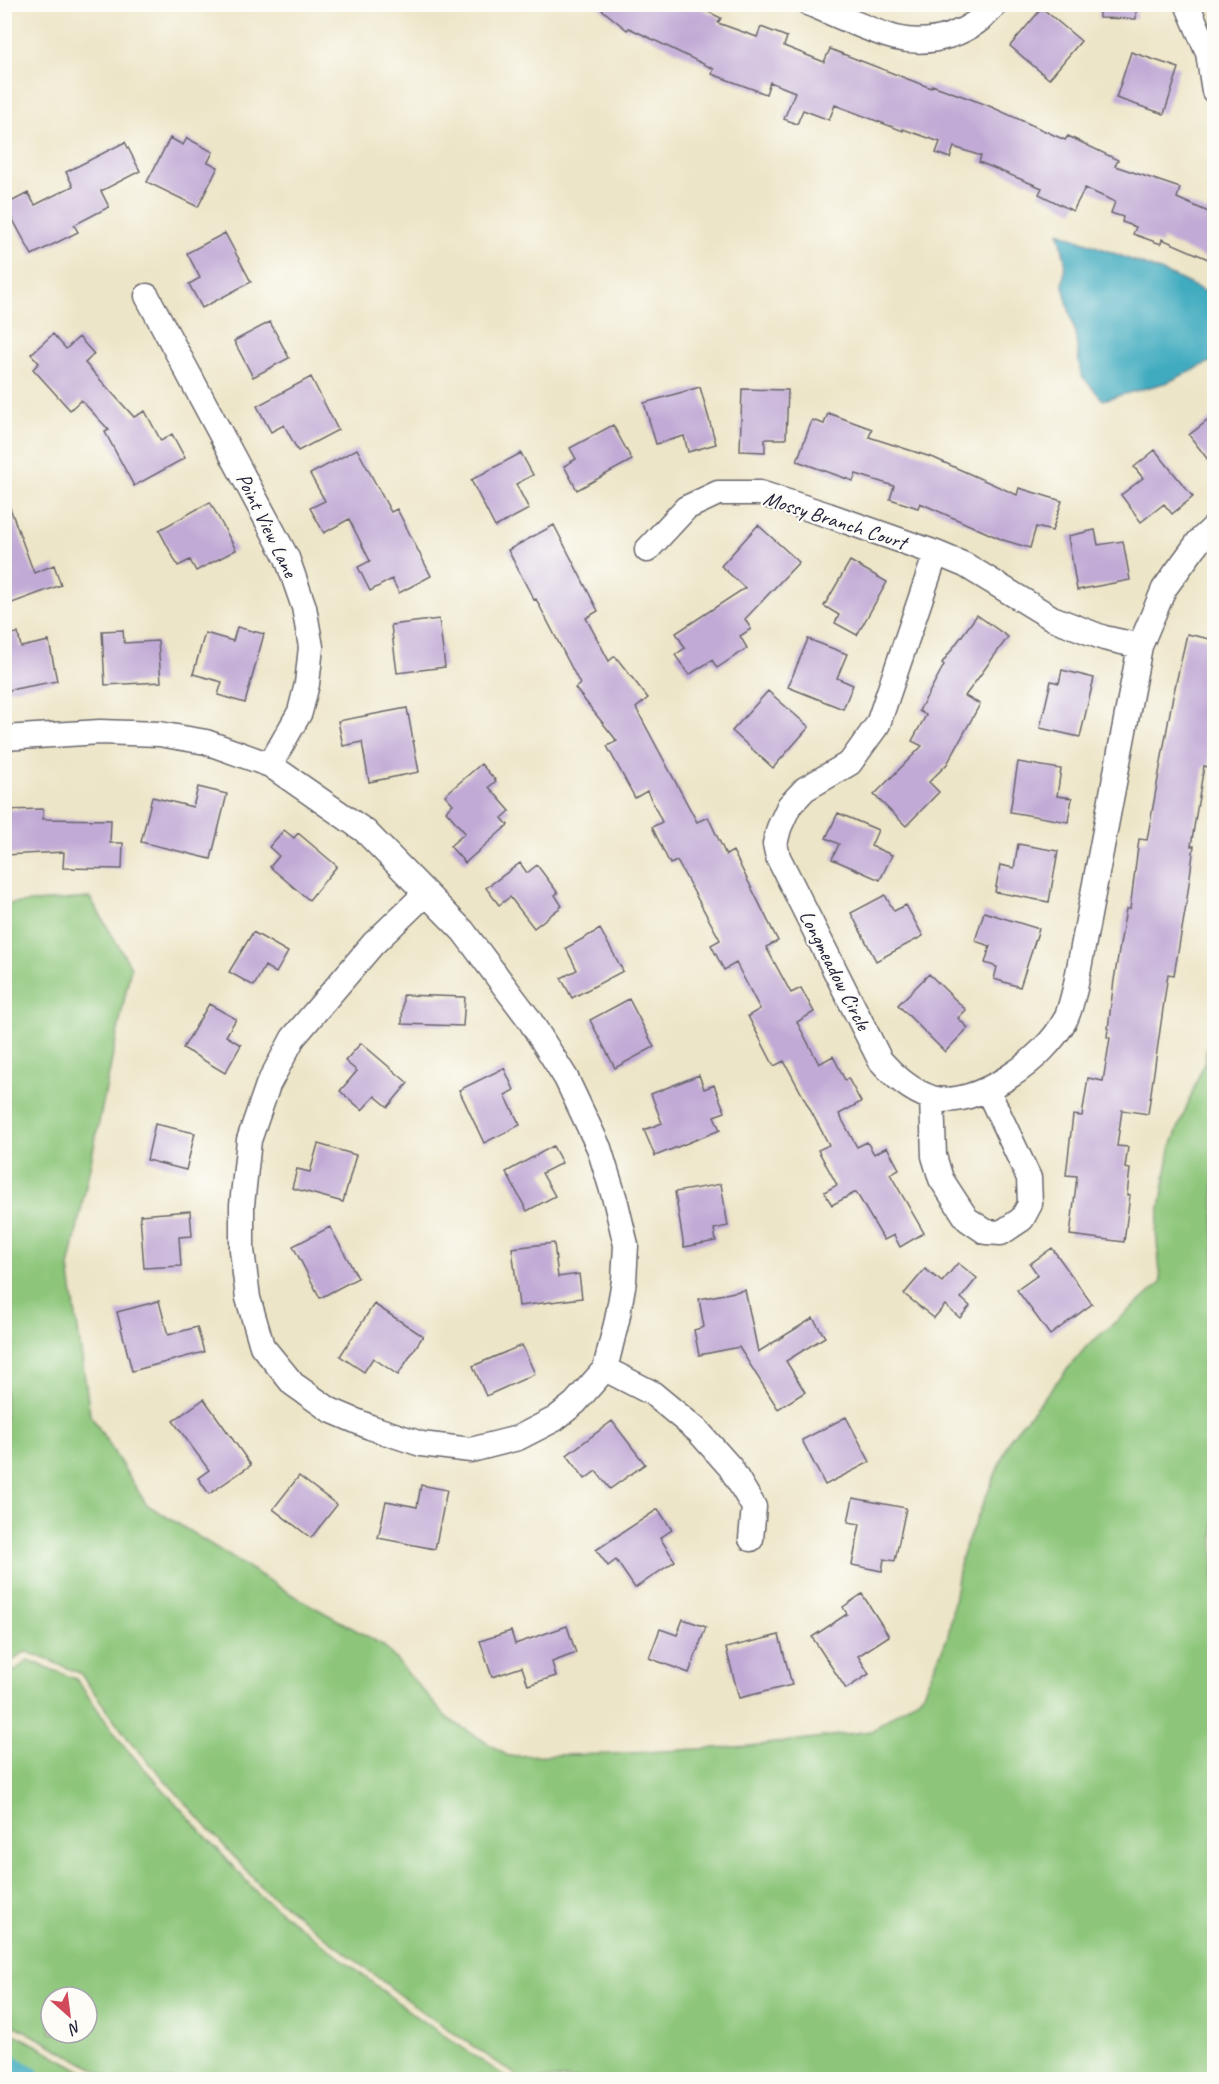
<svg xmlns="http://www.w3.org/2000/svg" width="1219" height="2084" font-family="Caveat,sans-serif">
  <rect width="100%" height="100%" fill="#fdfcf7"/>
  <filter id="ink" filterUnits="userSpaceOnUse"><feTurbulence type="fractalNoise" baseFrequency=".0167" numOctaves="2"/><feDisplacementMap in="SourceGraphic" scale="12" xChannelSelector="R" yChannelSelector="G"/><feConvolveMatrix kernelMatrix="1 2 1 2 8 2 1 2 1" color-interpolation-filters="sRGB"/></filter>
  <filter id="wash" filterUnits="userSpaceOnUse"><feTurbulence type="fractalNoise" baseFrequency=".008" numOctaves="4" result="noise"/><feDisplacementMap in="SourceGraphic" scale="24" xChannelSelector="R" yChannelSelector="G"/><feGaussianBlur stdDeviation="1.35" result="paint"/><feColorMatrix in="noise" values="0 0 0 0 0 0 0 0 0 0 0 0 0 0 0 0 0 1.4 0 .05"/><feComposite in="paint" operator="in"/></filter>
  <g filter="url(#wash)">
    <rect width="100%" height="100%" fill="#ede5c7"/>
    <path fill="#8dc67a" stroke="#58745a" stroke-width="1.5" fill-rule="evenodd" d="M90,898l41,69 -62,301 21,146 56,90 143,89 94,52 64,73 61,38 103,-2 140,-8 120,-15 51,-36 26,-59 14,-82 49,-117 75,-90 75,-64 -5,-52 14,-82 35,-89 9,-58v1077h-692l-101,-68 -159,-123 -133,-148 -49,-67 -52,-21 -5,1 -18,14v-763z
      M28,1660l48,19 47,66 135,149 160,124 91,61h-396l-108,-59v-342zM51,1997h36v36h-36z
      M4,2030l19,8 74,41h-92z"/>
    <path fill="#40abbf" stroke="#31667d" stroke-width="1.5" d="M1059,232l114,44 41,20v64l-46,22 -65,18 -22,-25 -6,-42 -12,-47 2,-26z"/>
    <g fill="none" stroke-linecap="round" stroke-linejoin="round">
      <path stroke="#40abbf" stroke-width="32" d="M4,2068l21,12"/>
    </g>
    <g id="blocks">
      <path fill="#c1aad5" d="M595,4h97l29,14 -3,5 39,14 4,-10 26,10 -3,9 40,16 6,-13 101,39 1,-3 55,20 78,35 3,-4 50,24 -3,6 65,22 -3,10 38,17v47l-53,-23 -1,5 -28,-10 3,-7 -14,-5 1,-5 -12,-4 4,-11 -30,-14 -12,23 -34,-17 3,-6 -63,-26 2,-6 -27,-9 -4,11 -14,-5 4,-11 -37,-13v2l-68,-26 -6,15 -26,-10 -6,14 -13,-5 11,-27 -25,-10 -4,12 -54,-20 2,-5 -85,-41 -2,2z
        M1099,4h37v15l-37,-1z
        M1042,8l39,33 -32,38 -39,-33z
        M1131,52l48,16 -15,46 -48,-16z
        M170,138l13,7 4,-7 26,14 -5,10 10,5 -20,40 -51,-25z
        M125,142l15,29 -39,20 8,16 -35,18 4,7 -46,23 -27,-50 23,-12 7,12 38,-19 -7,-14z
        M225,233l26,49 -49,26 -13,-24 11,-6 -13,-25z
        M270,322l19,36 -36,19 -19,-36z
        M53,334l13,15 13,-12 15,17 -9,9 49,54 11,-6 16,30 11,-7 13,24 -51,28 -29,-54 4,-2 -28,-30 -11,10 -37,-41 6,-6 -8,-9z
        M311,377l27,53 -40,21 -14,-26 -13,7 -14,-26z
        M700,387l16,57 -28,8 -4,-16 -28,8 -12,-41z
        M742,389l46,1 -2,49h-21v13l-25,-1z
        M828,413l44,16 -3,8 65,21 83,37 2,-7 43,13 -10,30 -16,-4 -6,21 -27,-8 -83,-37 -2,5 -28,-9 4,-13 -38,-12 -3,7 -56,-20 15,-41 12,4z
        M1215,415v54l-26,-34z
        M613,425l19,35 -55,30 -13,-24 12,-7 -6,-11z
        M357,449l34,63 6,-3 34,67 -32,17 -7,-14 -22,12 -12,-24 12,-6 -21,-42 -25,14 -14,-25 15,-7 -15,-27z
        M1155,450l38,47 -21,17 -8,-10 -23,18 -20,-27 22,-17 -9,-11z
        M521,453l12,22 -17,9 13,25 -34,18 -24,-47z
        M4,497h2l28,76 20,-8 7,20 -57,21z
        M210,502l26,48 -40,21 -6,-11 -12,6 -19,-36z
        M554,525l44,86 -12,7 23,43 6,-5 33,42 -12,10 61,114 11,-5 18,38 7,-4 45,90 -12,6 25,46 10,-5 13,24 -17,10 22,42 14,-8 12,24 3,-2 13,24 -22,12 18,33 10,-5 7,12 13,-7 12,22 -9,5 34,59 -24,14 -6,-12 -10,5 -28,-48 -24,13 -8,-13 13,-7 -19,-35 11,-5 -45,-84 -10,5 -26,-50 12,-7 -24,-46 -12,7 -13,-25 9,-5 -43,-79 -7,3 -18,-37 10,-5 -15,-31 -12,7 -28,-52 10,-5 -42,-53 5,-4 -44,-85 -2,1 -26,-50z
        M758,525l41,37 -54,57 6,10 -11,7 7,12 -30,20 -5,-8 -23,15 -14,-20 10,-7 -9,-15 69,-45 -24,-22z
        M1095,530l3,15 25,-4 7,39 -53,10 -9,-54z
        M850,561l37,21 -30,53 -22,-12 4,-8 -15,-9z
        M977,615l31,22 -43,59 15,8 -33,60 -18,18 10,10 -33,34 -32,-31 48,-49 -10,-5 14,-26 -7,-4 25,-46 -2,-2z
        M439,619l6,48 -48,6 -6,-48z
        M237,627l27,7 -19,69 -27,-8 4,-13 -29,-8 12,-41 28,8z
        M123,630l1,13 34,-2 3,41 -56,3 -3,-54z
        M18,633l3,14 28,-6 8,40 -53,10v-56z
        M1187,634l28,6v69l-3,16 3,1v5l-7,36 -4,-1 -13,80h3l-8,60 -12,69 -6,-1 -20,140 -26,-4 -5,36 11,1 -3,21 5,1 -3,26h3l-6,47 -54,-7 7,-59 -11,-1 7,-60 9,1 6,-38 15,3 7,-43 -3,-1 7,-57 12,-71h4l9,-70 8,1 25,-139z
        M808,639l39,15 -10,24 16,7 -10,24 -55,-22z
        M1062,670l32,8 -14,59 -40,-9 11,-47 8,2z
        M768,691l41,36 -36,41 -41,-37z
        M407,708l12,64 -50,10 -7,-40 -19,4 -5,-25z
        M1018,762l43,7 -4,27 15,2 -4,24 -58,-10z
        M481,764l15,17 -7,6 21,24 -8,7 6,7 -43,38 -15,-17 15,-13 -19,-22 7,-7 -8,-9z
        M198,787l29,7 -16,65 -70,-17 11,-45 41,10z
        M43,809v10l68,1 -1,23h13l-1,26 -59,-1 1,-16 -60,3v-45z
        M838,813l40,17 -7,16 21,9 -12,25 -48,-21 7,-15 -13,-6z
        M284,830l10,8 4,-5 39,33 -28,34 -39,-33 9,-11 -10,-9z
        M1018,844l40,7 -9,51 -54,-10 5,-27 14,3z
        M520,863l7,10 10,-8 21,28 -3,2 7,11 -28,22 -24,-31 -11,8 -13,-17z
        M885,895l9,16 12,-6 17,31 -47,25 -25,-48z
        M984,912l55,17 -19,58 -26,-8 3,-12 -12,-4 5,-17 -15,-5z
        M600,929l23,42 -51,27 -11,-20 16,-8 -11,-22z
        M253,932l35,20 -12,21 -11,-7 -11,20 -25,-14z
        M929,974l37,36 -8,8 10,10 -23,24 -47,-47z
        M403,995l62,2 -2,29 -61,-2z
        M629,999l25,48 -39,21 -25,-48z
        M209,1004l27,15 -10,17 15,9 -16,28 -42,-25z
        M361,1043l47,40 -20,24 -13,-11 -13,14 -22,-19 17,-20 -12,-10z
        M504,1068l10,22 -9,5 15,30 -36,18 -25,-53z
        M699,1075l5,14 10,-4 11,27 -11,4 6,14 -65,26 -11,-26 18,-7 -11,-29z
        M155,1124l40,9 -9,37 -39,-10z
        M318,1144l38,11 -13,47 -51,-14 5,-19 13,3z
        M553,1146l9,17 -20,10 13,23 -28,15 -21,-39z
        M721,1184l7,42 -14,3 2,12 -32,6 -9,-55z
        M190,1211l2,25 -13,1 2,29 -37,2 -4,-53z
        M330,1227l28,51 -38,20 -27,-52z
        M554,1243l4,34 21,-3 3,24 -63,8 -7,-58z
        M1052,1248l40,56 -42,31 -33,-45 21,-15 -8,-11z
        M958,1263l19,15 -16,20 9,8 -10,12 -15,-13 -11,13 -30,-24 21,-25 17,13z
        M745,1290l13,62 55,-34 12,19 -39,24 19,31 -27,17 -39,-62 -40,8 -5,-25 10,-3 -5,-28z
        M159,1301l9,34 29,-8 7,25 -72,19 -15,-59z
        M374,1304l49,32 -25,39 -25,-17 -9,14 -24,-16z
        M522,1345l13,29 -49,22 -13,-30z
        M204,1399l47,66 -42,29 -11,-16 11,-8 -36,-49z
        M846,1417l24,45 -45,23 -23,-45z
        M612,1421l33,43 -35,25 -14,-18 -11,8 -18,-24z
        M299,1476l38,29 -26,33 -38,-29z
        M421,1485l26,5 -12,59 -57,-11 8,-37 31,6z
        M853,1498l53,10 -11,53 -11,-2 -2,12 -30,-6 8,-41 -12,-2z
        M658,1509l14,21 -12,8 15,23 -40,27 -19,-28 -8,6 -12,-16z
        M862,1594l27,42 -31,20 11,18 -23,15 -34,-52 35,-23 -4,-7z
        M683,1619l23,8 -17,46 -40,-15 11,-29 17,6z
        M567,1626l9,27 -24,9 4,14 -28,9 -6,-18 -30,10 -12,-36 31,-10 4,13z
        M779,1635l13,50 -53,13 -13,-50z"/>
    </g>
  </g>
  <g filter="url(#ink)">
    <use href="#blocks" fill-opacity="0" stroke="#69666c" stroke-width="1.5"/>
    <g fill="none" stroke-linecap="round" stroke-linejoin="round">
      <g stroke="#69666c" stroke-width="27">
        <path id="minor" d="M810,4c27,11 59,27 86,34 36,9 77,-5 99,-34
          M1187,4l21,49 6,38
          M147,296l140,262 17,49 7,40 -4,37 -7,28 -30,53
          M647,550l39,-42 32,-15h42l68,22 108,38 29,12 87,53 52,20 36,8
          M936,553l-58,171 -28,39 -45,26 -16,17 -10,22 -4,16 3,13 102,203c14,16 30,31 52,38 43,12 114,-40 133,-78 5,-9 7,-21 10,-31l65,-343 24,-57 35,-48 15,-14
          M4,738l96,-6 59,2 47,8 64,23 95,66 98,100 66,88 37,59 33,70 17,55 10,42 -2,36 -7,39 -12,49 -30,34 -20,16 -37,19 -47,12 -50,-6 -51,-17 -40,-17 -37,-26 -31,-38 -14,-48 -6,-48v-45l7,-65 19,-55 25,-47 80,-94 53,-51
          M932,1098l2,58 7,23 26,40 19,13 15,1 21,-14 8,-15 -1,-26 -42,-89
          M605,1369l47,24 46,38 32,36 24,40 -3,32"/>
      </g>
      <use href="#minor" stroke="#fff" stroke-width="24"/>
    </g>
  </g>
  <g text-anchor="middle" stroke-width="4.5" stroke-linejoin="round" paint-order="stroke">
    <g font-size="21" fill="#22223b" stroke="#fdfcf7">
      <text transform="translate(835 520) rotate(18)" y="7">Mossy Branch Court</text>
      <text transform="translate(267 525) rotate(64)" y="7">Point View Lane</text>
      <text transform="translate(835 970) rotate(63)" y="7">Longmeadow Circle</text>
    </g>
  </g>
  <rect width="1219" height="2084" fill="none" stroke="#fdfcf7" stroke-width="24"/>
  <g transform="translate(69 2015) rotate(152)"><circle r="28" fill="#fdfcf7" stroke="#a5a5ac" stroke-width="1.5"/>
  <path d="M0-4.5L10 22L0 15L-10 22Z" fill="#d1495b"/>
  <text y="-9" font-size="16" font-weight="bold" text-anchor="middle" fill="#22223b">N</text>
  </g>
</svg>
